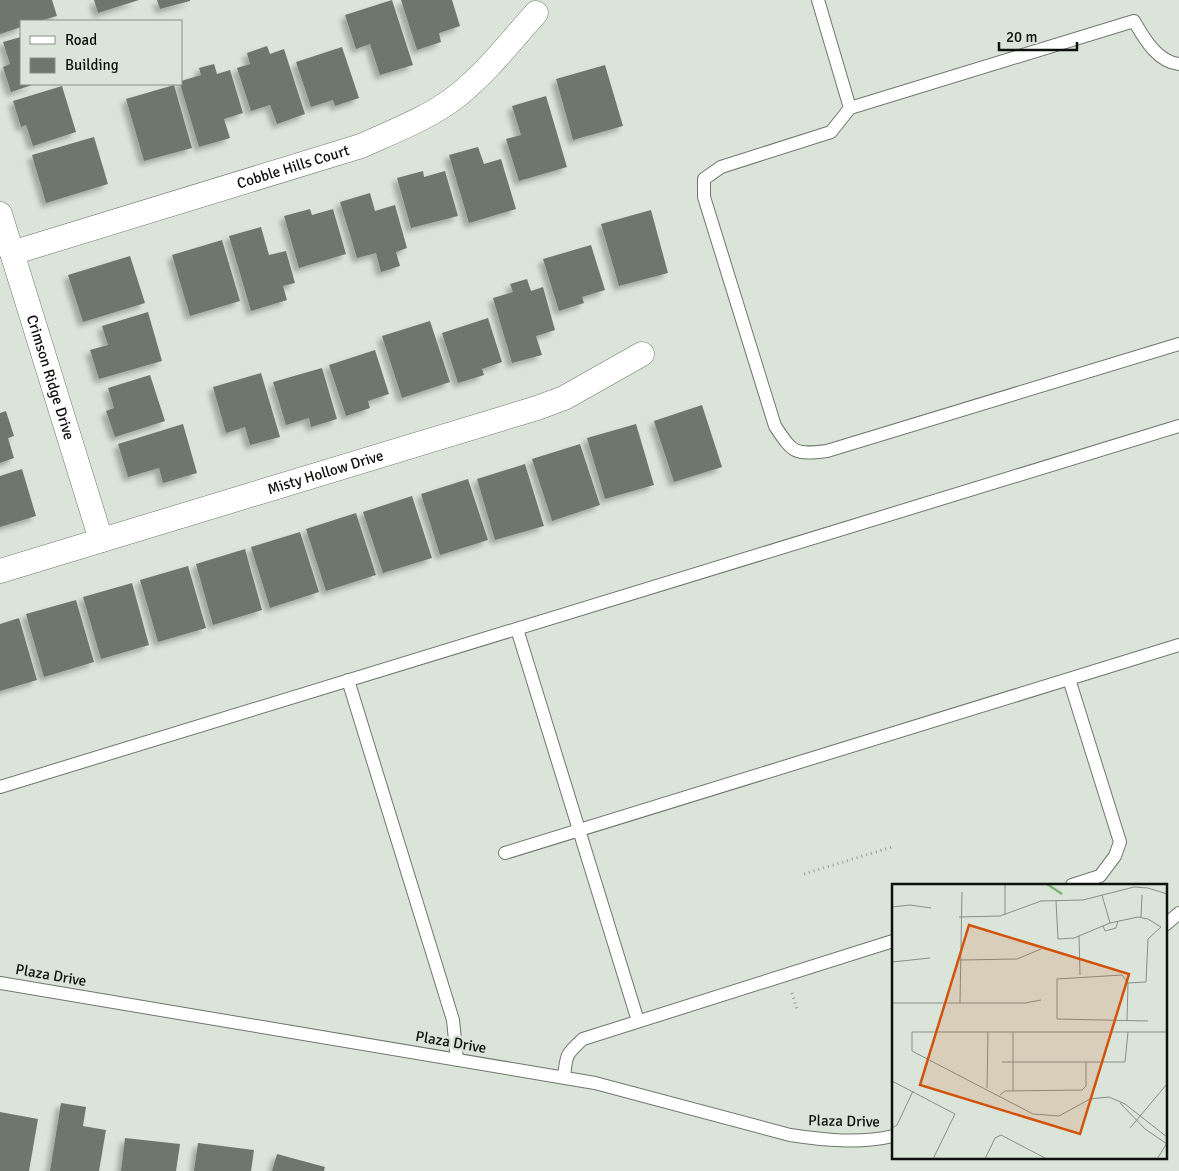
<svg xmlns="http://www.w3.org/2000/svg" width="1179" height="1171" font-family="Signika,sans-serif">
  <defs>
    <filter id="shadow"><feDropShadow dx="-4.5" dy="4.5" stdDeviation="2.5" flood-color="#0004"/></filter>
  </defs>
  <rect width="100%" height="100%" fill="#dae4d8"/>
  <path fill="#6e776c" filter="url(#shadow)" d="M0,0h52l5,16 -18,5h-18v6l-21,7z
    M94,0h45l-41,13z
    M157,0h33v1l-30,8z
    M392,0l21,65 -33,10 -10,-31 -14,5 -11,-34z
    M401,0h51l8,26 -21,7 2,9 -24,8z
    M21,37v47h14l-24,8 -8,-25 7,-3 -7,-22z
    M267,46l3,8 14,-5 21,65 -28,10 -7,-19 -19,6 -14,-43 13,-4 -3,-11z
    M342,47l17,51 -24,8 -2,-6 -22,7 -15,-45z
    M214,64l3,10 13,-4 13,43 -19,6 6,19 -31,9 -19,-63 1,-3 20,-6 -2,-7z
    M605,65l18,61 -50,14 -17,-61z
    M174,85l18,63 -48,13 -18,-62z
    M62,86l14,46 -43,14 -7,-21 -5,2 -8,-26z
    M546,96l21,71 -48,14 -13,-42 15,-4 -9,-29z
    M94,137l14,47 -62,19 -14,-48z
    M478,147l6,17 17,-5 15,50 -47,14 -20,-68z
    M423,171l1,6 21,-6 13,45 -47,12 -14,-50z
    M370,193l5,18 20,-6 12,43 -11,4 4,14 -19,6 -5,-19 -19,5 -17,-56z
    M310,209l2,6 21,-6 13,45 -47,14 -15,-52z
    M651,210l17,63 -49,13 -18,-62z
    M261,227l8,28 17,-4 9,32 -12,3 4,14 -36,11 -22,-75z
    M222,240l18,61 -50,15 -18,-61z
    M591,245l14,45 -23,7 2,6 -25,8 -16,-52z
    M130,256l15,47 -62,19 -15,-47z
    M527,279l4,12 12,-4 12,43 -19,6 6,19 -30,8 -19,-65 20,-6 -3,-8z
    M148,312l14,49 -63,18 -9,-29 18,-5 -6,-19z
    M488,318l14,44 -20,7 2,6 -26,8 -16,-50z
    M430,321l20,61 -48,16 -20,-62z
    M375,350l14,44 -21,7 2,7 -24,8 -17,-51z
    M322,368l15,51 -26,8 -2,-9 -23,7 -13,-43z
    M261,373l19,64 -30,8 -5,-18 -19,6 -13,-46z
    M150,375l15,46 -50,16 -9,-26 8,-3 -6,-20z
    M702,405l20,62 -48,15 -20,-61z
    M6,411l8,25 -6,2 6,20 -14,5v-50z
    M183,424l14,49 -34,10 -4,-15 -31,9 -10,-33z
    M636,424l18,61 -49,14 -18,-61z
    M580,444l20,61 -48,16 -20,-62z
    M525,464l19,62 -49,14 -18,-61z
    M22,469l14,47 -36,11v-51z
    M468,479l20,61 -48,15 -19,-61z
    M412,496l20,62 -49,15 -20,-61z
    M356,513l20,62 -50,16 -20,-62z
    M300,532l19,60 -49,16 -19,-61z
    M245,549l17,61 -49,15 -17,-61z
    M188,566l18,62 -48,14 -18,-62z
    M132,583l17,62 -48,14 -18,-62z
    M76,600l18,62 -50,15 -18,-63z
    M19,618l18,62 -37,11v-67z
    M61,1103l25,4 -3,19 23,4 -7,41h-49z
    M0,1112l38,7 -9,52h-29z
    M125,1138l55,6 -4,27h-55z
    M198,1143l56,7 -3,21h-57z
    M277,1154l48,13 -1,4h-52z"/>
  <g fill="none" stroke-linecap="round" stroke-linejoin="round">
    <g stroke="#6e776d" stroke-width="14">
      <path id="lane" d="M818,0l32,108
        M1179,64c-22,-2 -35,-26 -45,-43l-284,87 -19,24 -110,35 -17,12v18l71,229c18,27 19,29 52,25l352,-107
        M517,629l121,392
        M1069,679l51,163 -5,14 -15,20 -28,9
        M348,680l105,340 4,40
        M0,787l1179,-361
        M505,853l674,-208
        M1165,925l14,-12
        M0,983l595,100 195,52c33,5 70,9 103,1
        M564,1078c2,-23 2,-24 19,-39l310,-98"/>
    </g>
    <g stroke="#6e776d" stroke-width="25">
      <g id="street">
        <path id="s1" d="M0,214l101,326"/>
        <path id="s2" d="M12,253l349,-107c33,-15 68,-28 96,-50 30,-24 54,-55 79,-83"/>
        <path id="s3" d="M0,571l537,-163 27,-10 78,-44"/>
      </g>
    </g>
    <path stroke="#989f96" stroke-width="3" stroke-dasharray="1 4" stroke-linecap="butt" d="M804,874l88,-27
      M792,993l5,16"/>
    <use href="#lane" stroke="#fff" stroke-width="12"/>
    <use href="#street" stroke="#fff" stroke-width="24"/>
  </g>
  <g text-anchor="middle" stroke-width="5" stroke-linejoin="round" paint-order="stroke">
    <g font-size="15" fill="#0d100c" stroke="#dae4d8">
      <text dy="5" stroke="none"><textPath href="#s2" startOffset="294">Cobble Hills Court</textPath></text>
      <text dy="5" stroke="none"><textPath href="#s1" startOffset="171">Crimson Ridge Drive</textPath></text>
      <text dy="5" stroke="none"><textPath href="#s3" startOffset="340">Misty Hollow Drive</textPath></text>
      <text transform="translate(51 975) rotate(10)" y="5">Plaza Drive</text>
      <text transform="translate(451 1042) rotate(10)" y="5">Plaza Drive</text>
      <text transform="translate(844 1121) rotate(1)" y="5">Plaza Drive</text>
    </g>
  </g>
  <g transform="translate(892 884)">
    <rect width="275" height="275" fill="#dae4d8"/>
    <path fill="none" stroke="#7db076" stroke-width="2.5" d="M155,0l15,10"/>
    <path fill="none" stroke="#888f86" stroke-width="1" d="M210,11l8,28M164,17l2,38 16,-1 36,-15 28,-6 10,2 13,8 -13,12 -2,43 -18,1 -6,-8 -65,4v40l91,2M0,23l18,-2 21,3M113,31v-31M67,33l41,-1 41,-15 42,-1 51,-13 14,1 19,6M249,33l1,-22M211,42l2,5 11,-3 2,-7M187,52l1,39M68,76l57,-1 24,-10M0,78l38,-4M0,119h133l16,-3M68,119l2,-111M235,137l1,-38M121,148v59M275,148h-255v19l121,63 26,2 31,-17 19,-2 16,7 42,33M110,178h123l3,-30M0,197l63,33 -22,45M95,204l1,-56M108,211l5,-4 77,-1 4,-4v-24M228,219l25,26 22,15M0,244l5,-3 16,-34M238,244l37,-44M93,275l10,-21 6,-3 46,24M265,275l10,-16"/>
    <path fill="#d2520c" fill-opacity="0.15" stroke="#d2520c" stroke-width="2.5" d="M77,41l160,49 -49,160 -160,-49z"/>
    <rect width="275" height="275" fill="none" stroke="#0d100c" stroke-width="2.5"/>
  </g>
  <rect x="20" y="20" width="162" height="65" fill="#dae4d8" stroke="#888f86"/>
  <rect x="30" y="36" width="25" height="8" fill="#ffffff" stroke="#888f86"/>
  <text x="65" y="45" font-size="15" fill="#0d100c">Road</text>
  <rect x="30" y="58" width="25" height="15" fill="#6e776c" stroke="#888f86"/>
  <text x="65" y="70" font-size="15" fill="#0d100c">Building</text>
  <path d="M999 42v8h78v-8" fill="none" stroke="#0d100c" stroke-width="2.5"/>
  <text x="1006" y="42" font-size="15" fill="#0d100c" stroke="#dae4d8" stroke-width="4" paint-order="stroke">20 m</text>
</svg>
